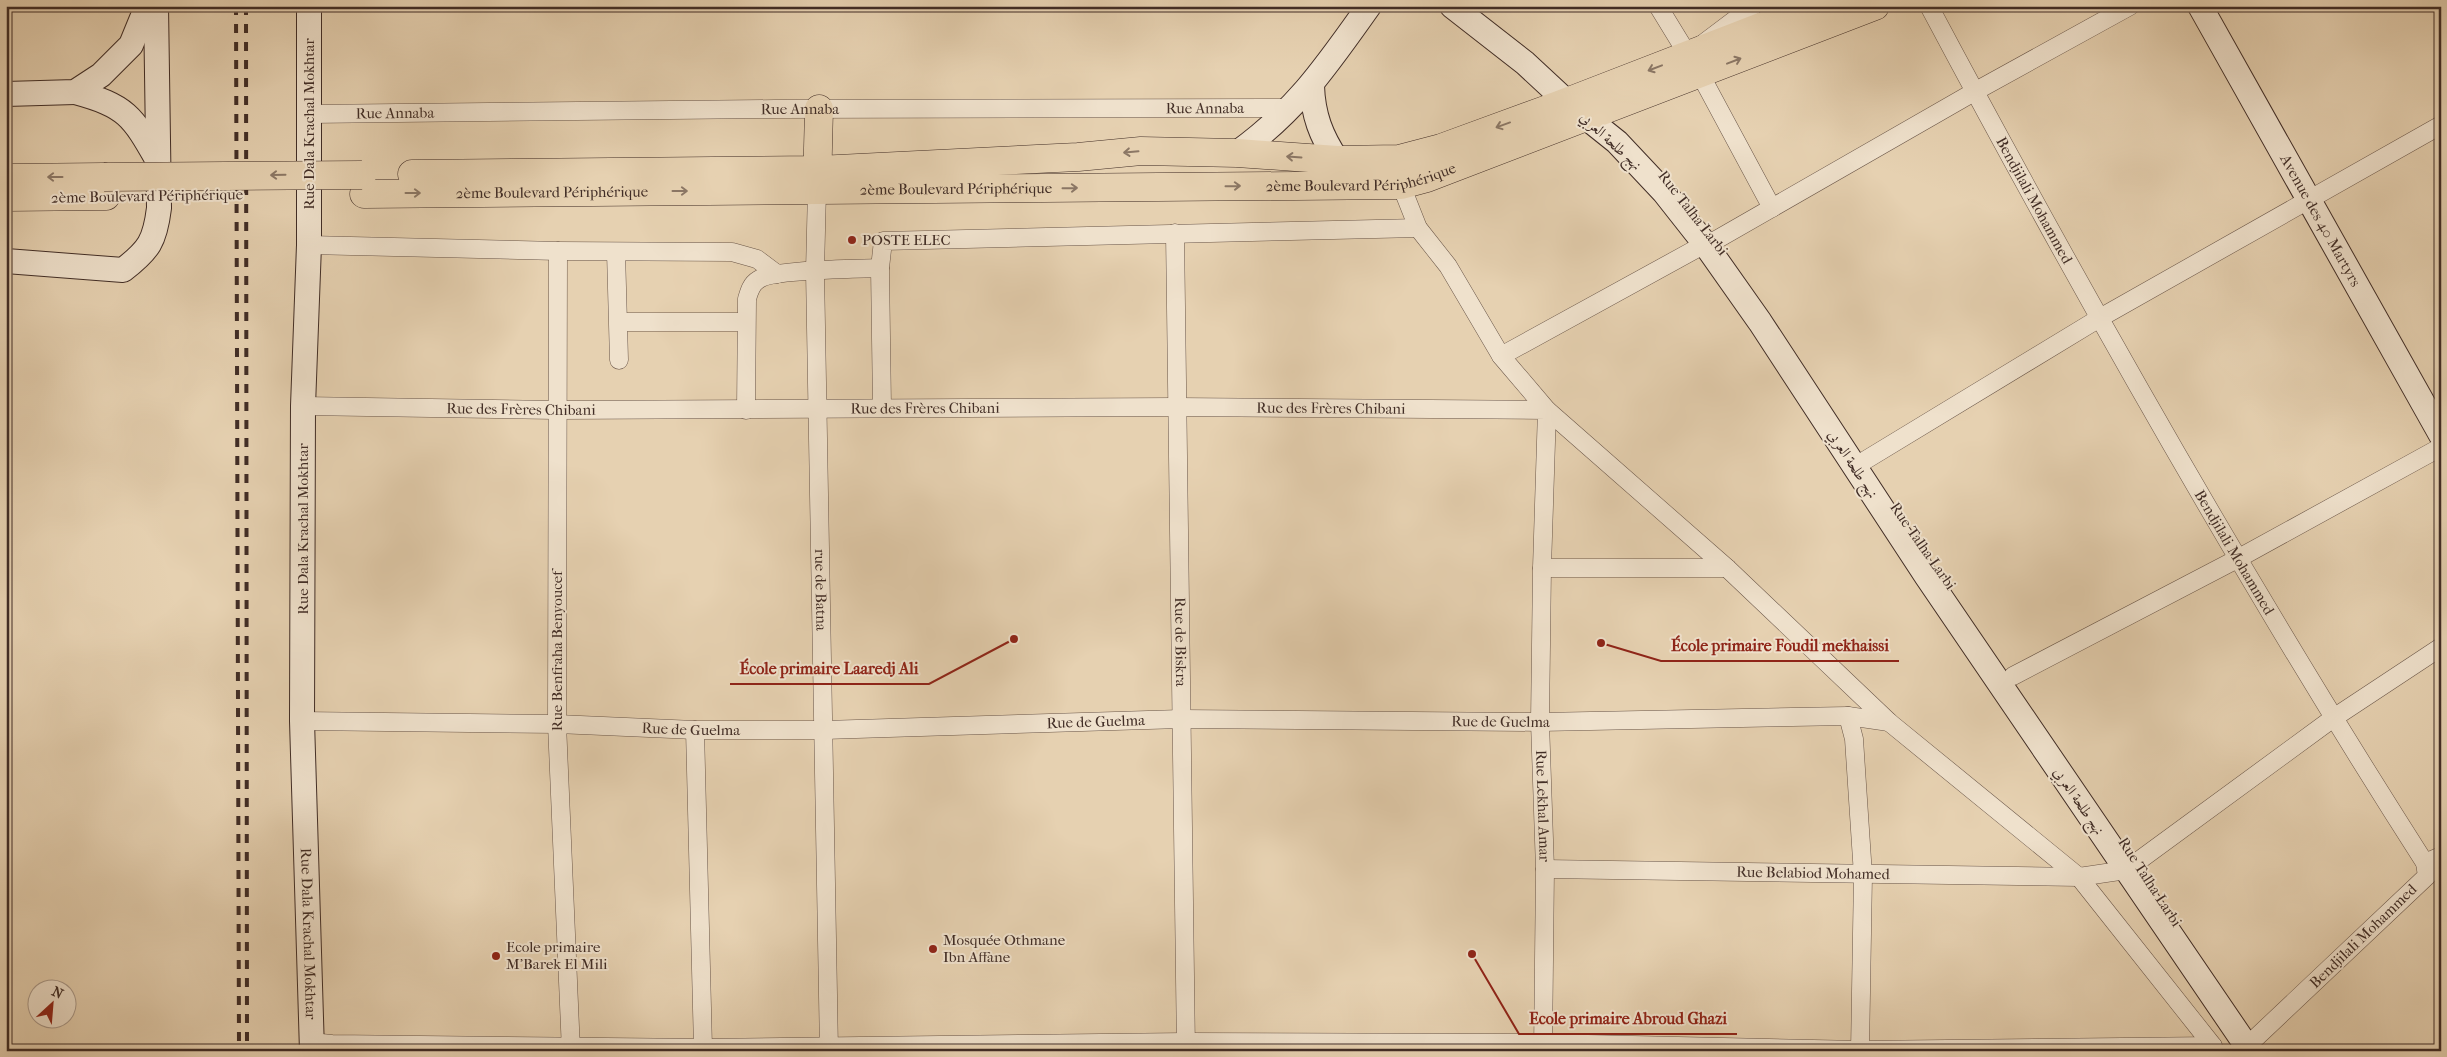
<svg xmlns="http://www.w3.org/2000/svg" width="2447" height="1057" font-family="'IM FELL French Canon',Amiri,serif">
  <rect width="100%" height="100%" fill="#e6d1b1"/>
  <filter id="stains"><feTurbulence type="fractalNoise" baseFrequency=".004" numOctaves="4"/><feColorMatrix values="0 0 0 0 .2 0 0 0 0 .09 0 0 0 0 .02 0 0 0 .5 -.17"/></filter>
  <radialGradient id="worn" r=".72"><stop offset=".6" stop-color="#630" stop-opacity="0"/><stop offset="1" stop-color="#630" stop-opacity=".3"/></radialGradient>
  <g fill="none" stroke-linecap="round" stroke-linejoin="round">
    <g stroke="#6a5649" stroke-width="19">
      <g id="street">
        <path d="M1658,6l30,49 65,-49"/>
        <path id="s1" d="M1929,6c155,291 318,579 496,857l2,13 -181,171"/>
        <path d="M1700,74l72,134"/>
        <path id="s2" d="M309,114l466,-5 517,-1"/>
        <path d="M1401,185l17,43 30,38 53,90 46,54 180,158 162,154 190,155 134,169v5"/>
        <path id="s3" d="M817,190l-2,81 14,780"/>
        <path id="s4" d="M1175,233l11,818"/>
        <path d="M309,245l249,6 174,1 25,7 20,15"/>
        <path d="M558,251l-1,473 14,327"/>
        <path d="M616,252l3,108"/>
        <path d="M620,322h126"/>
        <path d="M1501,356l204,-112 11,-4 258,-148 156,-86"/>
        <path id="s5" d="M303,406l253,4 620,-3 371,3 -5,158 -2,154 5,147 -2,182"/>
        <path d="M882,407l-2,-139 3,-27 535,-13"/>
        <path d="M746,410l1,-111c2,-7 4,-15 11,-19 13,-11 100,-11 122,-12"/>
        <path d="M1864,461l234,-142 343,-194"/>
        <path d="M1542,568h185"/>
        <path d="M2013,676l226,-118 202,-111"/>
        <path d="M1848,716l6,23 9,136 -3,176"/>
        <path id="s6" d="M302,721l255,3 138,6h129l357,-11 359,3 308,-6 41,6"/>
        <path d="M695,730l8,318"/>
        <path d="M2425,863l16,-7"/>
        <path id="s7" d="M1545,869l534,8 47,-7 206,-151 109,-72"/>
        <path d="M310,1042l22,2 371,4 483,-6 357,1 317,7 353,-4"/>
      </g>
    </g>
    <g stroke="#412d26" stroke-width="26">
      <g id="secondary">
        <path id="s8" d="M309,6v239l-6,161 -1,315 10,330"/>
        <path d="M1452,6l73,57 42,39 50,40 47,50 41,52 55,78 167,255 323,474"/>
        <path id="s9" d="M2200,6l241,429"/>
        <path d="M1312,86c1,29 9,50 25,74"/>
        <path d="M75,92c51,14 57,23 83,69"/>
        <path d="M6,94l69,-2 26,-17 30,-30 16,-39"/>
        <path d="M1237,153c60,-43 90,-88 132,-147"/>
        <path d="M6,261l117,9c26,-20 32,-29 36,-62l-3,-202"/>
      </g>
    </g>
    <g stroke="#412d26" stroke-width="29">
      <g id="primary">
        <path d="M412,174l406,-4 260,-13 63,-6 96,2 100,7 62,-1 42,-11 118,-43 256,-99"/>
        <path d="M6,178l98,-1"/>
        <path d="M817,187l2,-78"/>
        <path id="s10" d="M364,194l1037,-9 26,-7 448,-172"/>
        <path d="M6,197l100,-1"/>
      </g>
    </g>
    <use href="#street" stroke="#efe1cc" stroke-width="18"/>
    <use href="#secondary" stroke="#efe1cc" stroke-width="24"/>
    <use href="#primary" stroke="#e6d1b1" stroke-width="28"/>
    <path stroke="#412d26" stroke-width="4" stroke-dasharray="9 9" stroke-linecap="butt" d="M236,6l3,1045
      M246,6l1,1045"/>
    <g stroke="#412d26" stroke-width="29" stroke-linecap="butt">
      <path id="primary-bridge" d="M104,177l258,-2"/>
    </g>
    <use href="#primary-bridge" stroke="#e6d1b1" stroke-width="28"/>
  </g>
  <defs><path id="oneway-shaft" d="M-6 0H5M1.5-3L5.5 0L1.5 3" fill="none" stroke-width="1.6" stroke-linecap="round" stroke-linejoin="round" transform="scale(1.25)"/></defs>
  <g stroke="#8b7765">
    <use href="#oneway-shaft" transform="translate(1734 61) rotate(-21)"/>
    <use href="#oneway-shaft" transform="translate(1655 68) rotate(159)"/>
    <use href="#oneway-shaft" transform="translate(1503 125) rotate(160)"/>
    <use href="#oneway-shaft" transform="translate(1131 152) rotate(175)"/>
    <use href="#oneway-shaft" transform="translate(1294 157) rotate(-176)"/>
    <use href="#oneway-shaft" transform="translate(278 175) rotate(179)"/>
    <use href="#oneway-shaft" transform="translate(55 177) rotate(180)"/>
    <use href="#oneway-shaft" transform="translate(1233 186) rotate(-1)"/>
    <use href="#oneway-shaft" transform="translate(1070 188) rotate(-1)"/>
    <use href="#oneway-shaft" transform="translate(680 191)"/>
    <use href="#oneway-shaft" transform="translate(413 193)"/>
  </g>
  <g fill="#8f2418" stroke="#efe1cc" stroke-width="2">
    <circle cx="852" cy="240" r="5"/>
    <circle cx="933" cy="949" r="5"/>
    <circle cx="496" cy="956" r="5"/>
  </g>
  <g text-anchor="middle" stroke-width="4" stroke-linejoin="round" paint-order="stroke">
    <g font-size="15" fill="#412d26" stroke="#efe1cc">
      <text dy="5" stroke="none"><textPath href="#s2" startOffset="896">Rue Annaba</textPath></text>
      <text dy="5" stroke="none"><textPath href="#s2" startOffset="491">Rue Annaba</textPath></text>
      <text dy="5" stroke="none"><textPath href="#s2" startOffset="86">Rue Annaba</textPath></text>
      <text transform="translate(309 124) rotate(-90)" y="5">Rue Dala Krachal Mokhtar</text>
      <text transform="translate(1611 141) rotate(43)" y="5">نهج طلحة العربي</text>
      <text dy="5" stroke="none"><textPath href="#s10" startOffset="998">2ème Boulevard Périphérique</textPath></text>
      <text dy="5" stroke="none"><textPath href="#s10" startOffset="592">2ème Boulevard Périphérique</textPath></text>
      <text dy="5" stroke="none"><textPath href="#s10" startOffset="188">2ème Boulevard Périphérique</textPath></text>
      <text transform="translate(147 196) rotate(-1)" y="5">2ème Boulevard Périphérique</text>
      <text dy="5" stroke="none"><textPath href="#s1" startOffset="221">Bendjilali Mohammed</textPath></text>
      <text transform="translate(1693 213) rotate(52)" y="5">Rue Talha Larbi</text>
      <text dy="5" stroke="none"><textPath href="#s9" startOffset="246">Avenue des 40 Martyrs</textPath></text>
      <text dy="5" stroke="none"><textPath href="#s5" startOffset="622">Rue des Frères Chibani</textPath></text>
      <text dy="5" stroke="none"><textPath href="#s5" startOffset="1028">Rue des Frères Chibani</textPath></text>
      <text dy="5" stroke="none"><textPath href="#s5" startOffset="218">Rue des Frères Chibani</textPath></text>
      <text transform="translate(1853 464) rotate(57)" y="5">نهج طلحة العربي</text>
      <text transform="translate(303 529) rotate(-90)" y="5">Rue Dala Krachal Mokhtar</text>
      <text transform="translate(1923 546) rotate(55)" y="5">Rue Talha Larbi</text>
      <text dy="5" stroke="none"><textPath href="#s1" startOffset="626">Bendjilali Mohammed</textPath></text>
      <text dy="5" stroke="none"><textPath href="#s3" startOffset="400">rue de Batna</textPath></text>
      <text dy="5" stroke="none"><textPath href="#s4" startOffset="409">Rue de Biskra</textPath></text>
      <text transform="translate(557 651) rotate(-90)" y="5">Rue Benfraha Benyoucef</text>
      <text dy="5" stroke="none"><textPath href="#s6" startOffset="1199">Rue de Guelma</textPath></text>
      <text dy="5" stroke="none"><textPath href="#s6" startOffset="794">Rue de Guelma</textPath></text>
      <text dy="5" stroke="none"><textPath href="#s6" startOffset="389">Rue de Guelma</textPath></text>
      <text transform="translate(2079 801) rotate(56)" y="5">نهج طلحة العربي</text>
      <text dy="5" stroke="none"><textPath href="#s5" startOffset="1640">Rue Lekhal Amar</textPath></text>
      <text dy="5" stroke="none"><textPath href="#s7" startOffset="268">Rue Belabiod Mohamed</textPath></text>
      <text transform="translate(2150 882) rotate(57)" y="5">Rue Talha Larbi</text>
      <text dy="5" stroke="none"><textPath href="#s8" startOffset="928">Rue Dala Krachal Mokhtar</textPath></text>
      <text transform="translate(2363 936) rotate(-44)" y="5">Bendjilali Mohammed</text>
    </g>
    <g font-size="15" fill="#412d26" stroke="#efe1cc" text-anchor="start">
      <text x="862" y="245">POSTE ELEC</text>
      <text x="943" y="945">Mosquée Othmane<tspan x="943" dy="17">Ibn Affane</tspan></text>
      <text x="506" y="952">Ecole primaire<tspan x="506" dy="17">M'Barek El Mili</tspan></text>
    </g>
  </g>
  <path fill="none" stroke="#8f2418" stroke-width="2" d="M1601 643L1661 661H1899M1014 639L929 684H730M1472 954L1519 1034H1737"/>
  <g fill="#8f2418" stroke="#efe1cc" stroke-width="2">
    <circle cx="1601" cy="643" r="5"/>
    <circle cx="1014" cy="639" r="5"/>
    <circle cx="1472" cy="954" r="5"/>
  </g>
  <g font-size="16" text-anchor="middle" font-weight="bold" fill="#8f2418" stroke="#efe1cc" stroke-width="4" stroke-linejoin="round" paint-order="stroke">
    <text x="1780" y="651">École primaire Foudil mekhaissi</text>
    <text x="829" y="674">École primaire Laaredj Ali</text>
    <text x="1628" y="1024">Ecole primaire Abroud Ghazi</text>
  </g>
  <rect width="2447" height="1057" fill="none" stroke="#e6d1b1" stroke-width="25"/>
  <rect x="8" y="8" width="2432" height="1042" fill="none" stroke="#412d26" stroke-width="2.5"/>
  <rect x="12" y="12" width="2422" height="1032" fill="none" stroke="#412d26"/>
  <g transform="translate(52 1004) rotate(26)"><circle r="24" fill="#efe1cc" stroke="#a9998a"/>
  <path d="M0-4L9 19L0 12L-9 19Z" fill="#8f2418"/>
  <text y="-8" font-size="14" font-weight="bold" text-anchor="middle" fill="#412d26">N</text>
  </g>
  <rect width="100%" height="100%" filter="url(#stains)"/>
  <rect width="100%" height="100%" fill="url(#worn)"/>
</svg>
